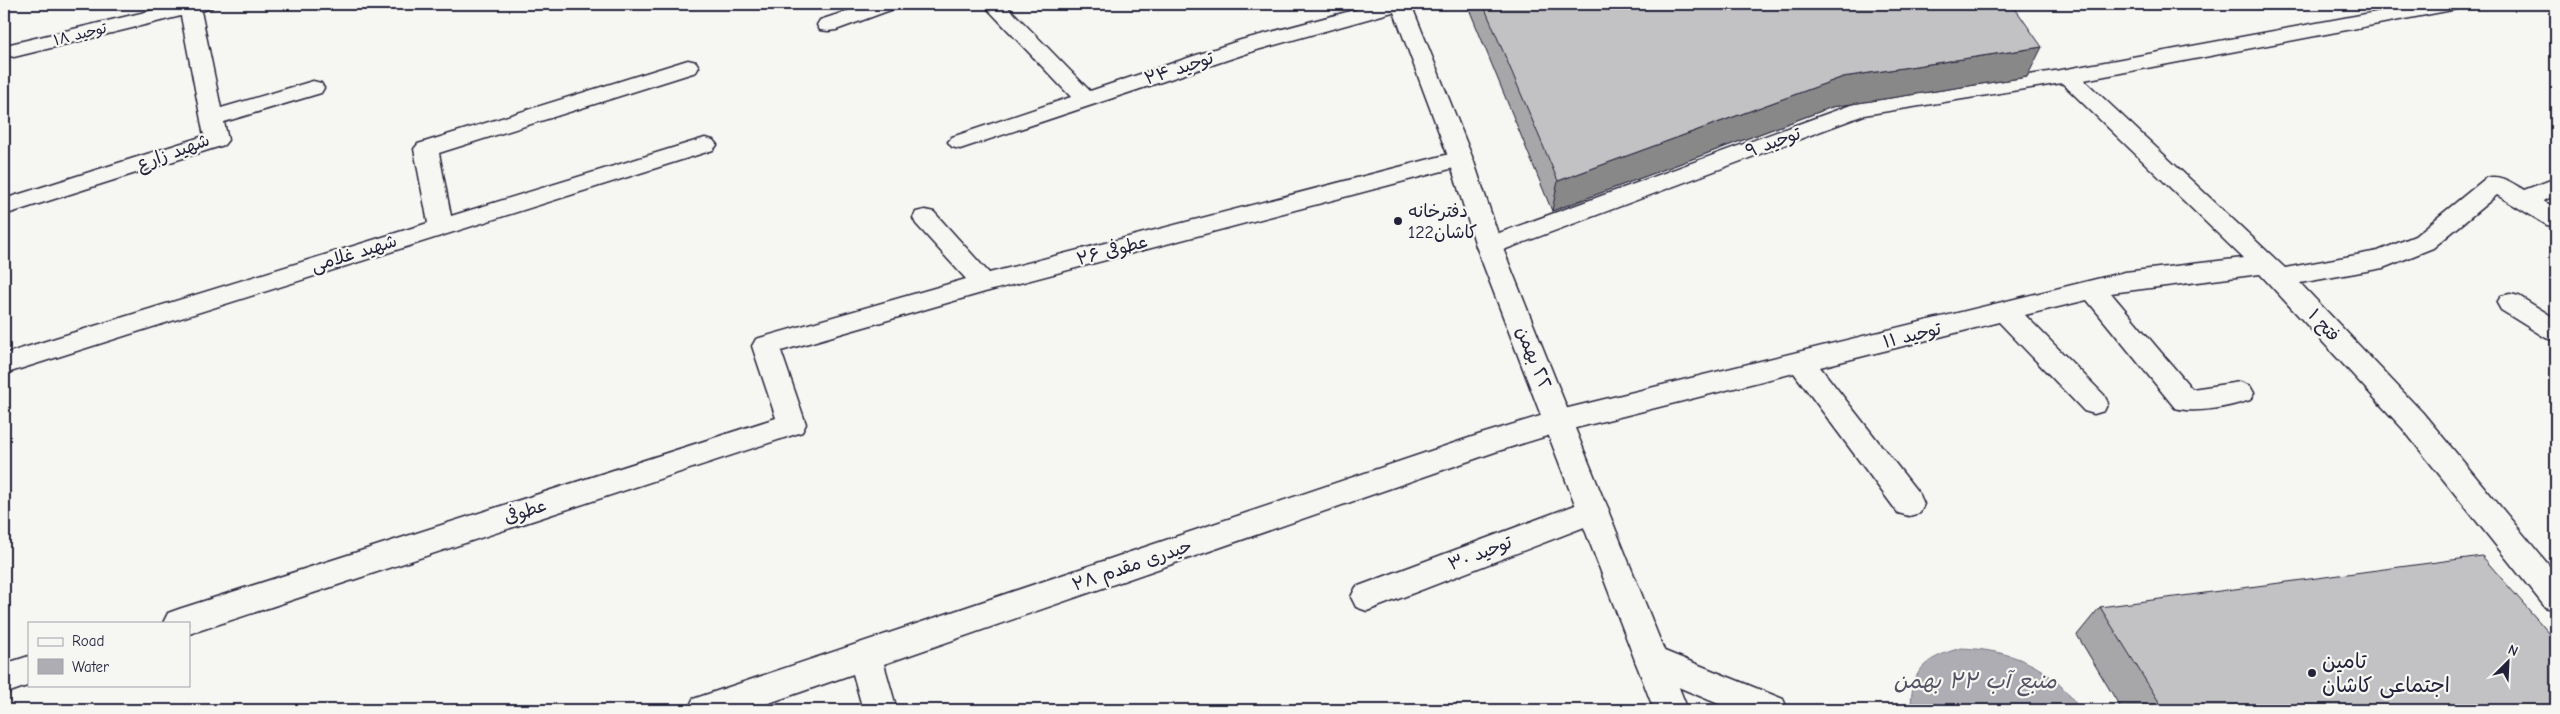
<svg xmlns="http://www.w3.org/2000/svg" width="2560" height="714" font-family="'Comic Neue','Playpen Sans Arabic',sans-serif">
  <rect width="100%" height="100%" fill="#f6f6f2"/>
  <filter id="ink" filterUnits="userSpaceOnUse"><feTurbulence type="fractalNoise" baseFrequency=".02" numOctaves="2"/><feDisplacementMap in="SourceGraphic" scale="10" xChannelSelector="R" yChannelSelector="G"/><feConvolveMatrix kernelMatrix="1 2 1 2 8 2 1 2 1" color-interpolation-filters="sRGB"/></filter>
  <g filter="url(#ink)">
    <path fill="#adadb3" stroke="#757583" d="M1961,648c51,2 91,18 119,62h-169c0,-40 12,-51 50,-62z"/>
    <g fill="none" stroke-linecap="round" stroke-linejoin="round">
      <g stroke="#22223b" stroke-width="3">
        <path id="minor" d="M179,4h35l-3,4 -10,3 20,97 92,-27 8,2 3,5 -3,5 -97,29 4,18 -4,5 -220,70v-16l200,-63 -23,-120 -167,41 -8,-2 -2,-6 2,-4z
          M869,4h30l-3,4 -60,22 -8,1 -8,-1 -3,-5 3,-5z
          M983,4h22l85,87 151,-51 136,-36h33l-3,4 -150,42 -297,99 -8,-2 -4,-5 4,-5 119,-40z
          M2420,4h42l-3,4 -7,2 -368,70 201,188 93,-17 37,-15 71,-58c15,-4 26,5 38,12l32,-12v17l-13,6 13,7v19l-9,-2 -50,-30 -64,53 -50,20 -83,15 123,130 133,161v36l-11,-3 -142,-178 -143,-155 -149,19 81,96 48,-7 10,4 4,7 -4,7c-21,7 -54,14 -75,8l-88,-108 -62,15 79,80 4,8 -4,8 -10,3 -10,-3 -85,-89 -179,45 100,128 4,9 -4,9 -11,3 -11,-3 -104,-140 -234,59 -65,20 -611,212 13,46h-34l-10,-36 -104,36h-61l5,-11 12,-4 773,-260 82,-25 565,-138 118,-14 -181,-175 -198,32 -366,137 -9,3 -9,-3 -4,-6 4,-6 379,-138 208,-33z
          M688,60l8,2 3,5 -3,5 -257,81 12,63 254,-78 8,2 4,5 -4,5 -709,224v-20l424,-131 -14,-74 4,-5z
          M1461,151l8,3 4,5 -4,5 -484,128 -204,59 25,73 -4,8 -613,202v-11h-26l5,-10 11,-4 597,-191 -24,-72 4,-7 210,-60 -50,-55 -3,-6 3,-6 9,-2 9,2 55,61z
          M2510,294l9,2 37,23v22l-10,-3 -45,-28 -4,-7 4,-7z
          M1594,498l11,3 4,9 -4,9 -238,92 -11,-4 -5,-10 5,-10z
          M1652,646l131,53 5,11h-55l-93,-39 -5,-10 5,-10z
          M29,656l1,29 -26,9v-30z"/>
      </g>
      <g stroke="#22223b" stroke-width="3">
        <path id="major" d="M1391,4h20l62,155 29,87 186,464h-34l-178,-464 -27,-87z"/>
      </g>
      <use href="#minor" fill="#f6f6f2" fill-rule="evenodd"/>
      <use href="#major" fill="#f6f6f2" fill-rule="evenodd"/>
    </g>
    <path fill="#a7a7a9" stroke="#22223b" d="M1467,4h545l15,73 -195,30 -280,104z
      M2100,607l456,103h-434l-45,-75z"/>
    <path fill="#888889" stroke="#22223b" d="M2042,47l-15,30 -195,30 -280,104 6,-30 285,-104z"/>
    <path fill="#c2c2c4" stroke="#22223b" d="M1483,4h529l30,43 -199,30 -285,104z
      M2482,556l74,85v69h-392l-64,-103z"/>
  </g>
  <g fill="#22223b" stroke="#f6f6f2" stroke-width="2">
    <circle cx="1398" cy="221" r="5"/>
    <circle cx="2312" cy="673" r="5"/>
  </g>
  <g text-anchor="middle" stroke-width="4.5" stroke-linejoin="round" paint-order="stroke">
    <g font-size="15" fill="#22223b" stroke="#f6f6f2">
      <text transform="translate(80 34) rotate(-14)" y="5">توحید ۱۸</text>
    </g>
    <g font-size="18" fill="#22223b" stroke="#f6f6f2">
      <text transform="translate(1179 68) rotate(-18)" y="6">توحید ۲۴</text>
      <text transform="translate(1773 142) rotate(-20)" y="6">توحید ۹</text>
      <text transform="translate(173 152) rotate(-20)" y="6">شهید زارع</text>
      <text transform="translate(1112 250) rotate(-15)" y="6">عطوفی ۲۶</text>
      <text transform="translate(354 253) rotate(-17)" y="6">شهید غلامی</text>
      <text transform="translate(2324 325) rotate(47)" y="6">فتح ۱</text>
      <text transform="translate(1912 335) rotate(-14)" y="6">توحید ۱۱</text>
      <text transform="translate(1534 358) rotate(68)" y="6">٢٢ بهمن</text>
      <text transform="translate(525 511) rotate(-18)" y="6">عطوفی</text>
      <text transform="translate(1480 553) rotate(-21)" y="6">توحید ۳۰</text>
      <text transform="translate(1132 565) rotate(-19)" y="6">حیدری مقدم ۲۸</text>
    </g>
    <g font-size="18" fill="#22223b" stroke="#f6f6f2" text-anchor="start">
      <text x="1408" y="217">دفترخانه<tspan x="1408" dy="21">122کاشان</tspan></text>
    </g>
    <g font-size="21" fill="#22223b" stroke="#f6f6f2" text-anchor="start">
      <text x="2322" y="668">تامین<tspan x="2322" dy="24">اجتماعی کاشان</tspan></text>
    </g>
    <g font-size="22" font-style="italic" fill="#535365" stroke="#f6f6f2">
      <text x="1975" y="688">منبع آب ۲۲ بهمن</text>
    </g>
  </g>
  <rect width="2560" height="714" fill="none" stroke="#f6f6f2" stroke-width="20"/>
  <rect x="10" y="10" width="2540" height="694" fill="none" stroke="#22223b" stroke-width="2" filter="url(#ink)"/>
  <rect x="28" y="622" width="162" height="65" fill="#f6f6f2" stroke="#a1a1a9"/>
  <rect x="38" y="638" width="25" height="8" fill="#f6f6f2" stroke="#a1a1a9"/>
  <text x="72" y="646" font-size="15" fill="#22223b">Road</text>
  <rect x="38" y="659" width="25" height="15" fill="#adadb3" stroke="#a1a1a9"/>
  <text x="72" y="672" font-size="15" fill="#22223b">Water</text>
  <g transform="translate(2508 662) rotate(24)" stroke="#f6f6f2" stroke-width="4" paint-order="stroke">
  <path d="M0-4L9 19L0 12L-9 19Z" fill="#22223b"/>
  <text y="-8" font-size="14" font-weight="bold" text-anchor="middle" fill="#22223b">N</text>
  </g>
</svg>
